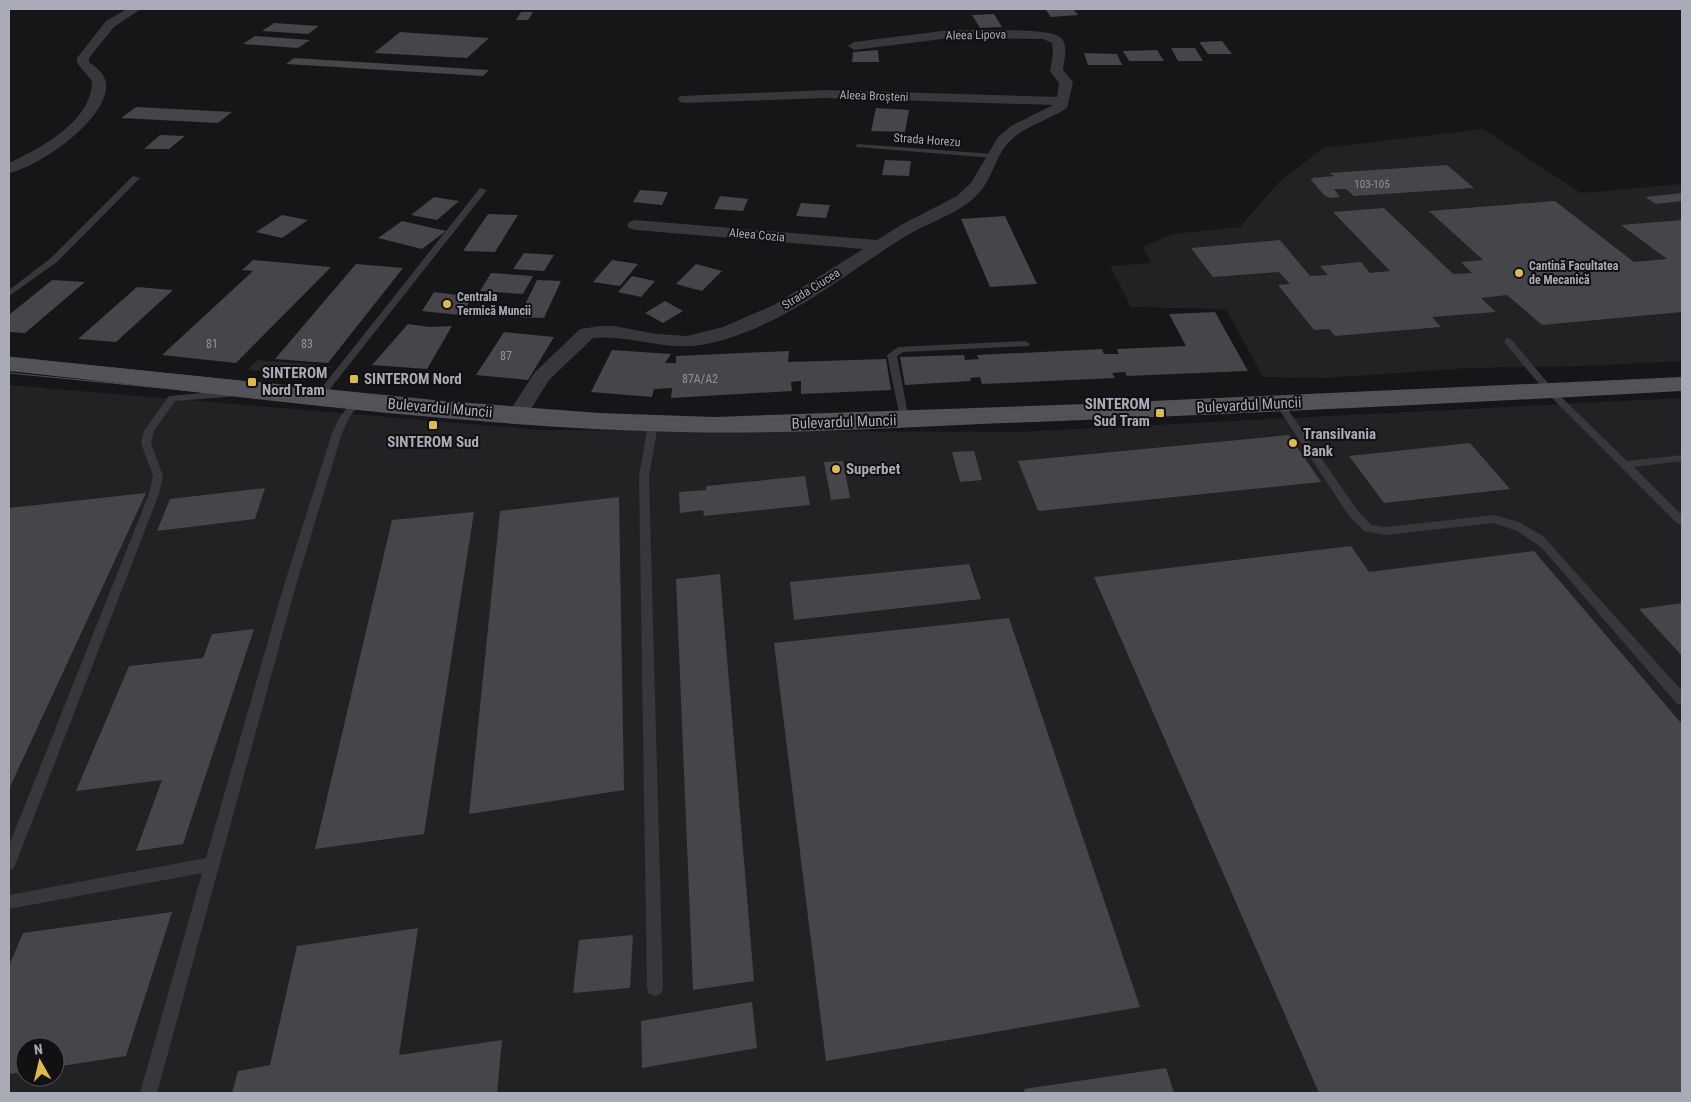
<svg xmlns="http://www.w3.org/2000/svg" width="1691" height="1102" font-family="'Roboto Condensed',sans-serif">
  <rect width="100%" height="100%" fill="#161517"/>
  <path fill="#222124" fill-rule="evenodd" d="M1483,129l98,64 101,-9v177l-101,5 -112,2 -143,10 -63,-1 -37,-68 -95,-2 -21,-41 42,-3 -10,-16 31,-13 67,-7 39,-45 44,-34z
    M9,385l533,45 474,2 666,-34v695h-1673zM25,1047h30v30h-30z"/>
  <path fill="#222923" d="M257,360l75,6 -14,11 -70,-7z"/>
  <path fill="#45454a" d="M1045,9h28l5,6 -27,2z
    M521,12h12l-5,8h-12z
    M994,14l8,13 -22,1 -8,-13z
    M274,23l45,3 -11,8 -46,-3z
    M400,32l89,6 -22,20 -93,-5z
    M255,36l55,4 -12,8 -55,-4z
    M1222,41l10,13h-24l-9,-12z
    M1171,48h24l8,13h-25z
    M878,50l1,12h-27l1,-10z
    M1157,50l7,11h-35l-6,-10z
    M1084,53l33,1 5,11h-34z
    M294,58l195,12 -6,6 -197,-12z
    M136,107l96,5 -14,11 -97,-5z
    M876,108l33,2 -4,22 -34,-1z
    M160,135l25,1 -16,13h-25z
    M885,160l26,1 -2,15 -27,-1z
    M1447,165l27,23 -120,8 -8,-7h-12l6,8 -9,1 -6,-2 -14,-16 1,-2 22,-2 -4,-3z
    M640,190l28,2 -6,13 -29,-3z
    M1682,193v8l-26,3 -11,-7z
    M720,196l28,3 -5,12 -29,-2z
    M434,197l25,4 -22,19 -26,-5z
    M1555,201l79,61 33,-3 -46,-34 61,-5v75h-1l1,1v16l-140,13 -35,-30 -26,3 15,14 -64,5 9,10 -106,9 -6,-7 -15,1 -36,-45 12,-1 -11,-12 -66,5 -22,-29 89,-8 30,36 18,-1 -8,-9 41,-4 9,11 20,-2 -57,-59 51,-4 69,66 19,-1 -11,-11 22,-2 -54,-49z
    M801,203l29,2 -4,13 -30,-2z
    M488,214l30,1 -23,37 -32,-1z
    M282,215l26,5 -26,18 -26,-6z
    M1005,216l32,68 -47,3 -29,-68z
    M402,221l44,10 -24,18 -44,-11z
    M524,253l30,2 -10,16 -31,-2z
    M253,260l78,7 -95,96 -74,-8 91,-84 -11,-1z
    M612,260l26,4 -18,22 -27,-4z
    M356,264l47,4 -75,95 -53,-4z
    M696,264l26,7 -20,20 -26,-7z
    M491,273l42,3 -10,18 -43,-3z
    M632,276l23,5 -14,16 -23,-5z
    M52,280l33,2 -60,51 -16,-1v-17z
    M537,280l24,1 -17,37 -25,-1z
    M137,287l36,3 -57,52 -38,-3z
    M434,292l40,5 -15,18 -37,-4z
    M665,301l18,10 -20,12 -18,-10z
    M1215,312l33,59 -121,5 -2,-4 -13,1 3,5 -133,6 -2,-7 -10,1 1,3 -66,4 -5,-28 64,-2 1,5 14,-1 -2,-4 125,-6 2,5h15l-2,-5 69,-3 -17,-32z
    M408,324l22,3 22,-1 -25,43 -55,-4z
    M504,332l50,5 -26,43 -52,-5z
    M612,350l59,4 -6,9h11v-7l113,-5 -1,11 98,-3 5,31 -90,4v-13l-10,1 1,9 -121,7 1,-10 -18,1 -2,8 -61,-5z
    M1289,435l32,47 -283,29 -20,-50z
    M1470,443l40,46 -126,14 -35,-47z
    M974,451l8,29 -22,2 -8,-30z
    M843,461l7,37 -19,2 -7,-38z
    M805,476l5,29 -106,11 -1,-6 -23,3 -1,-21 27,-2v-4z
    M265,488l-10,31 -98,12 13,-32z
    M146,493l-137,296v-281z
    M619,497l5,293 -155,24 31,-303z
    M474,512l-50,322 -109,15 77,-329z
    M1351,546l18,26 165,-21 148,173v369h-363l-225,-516z
    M969,564l12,35 -187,21 -4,-38z
    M720,574l34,407 -61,9 -17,-411z
    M1682,603v53l-43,-47z
    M1009,618l131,389 -314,54 -52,-418z
    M254,629l-71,215 -47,7 26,-71 -86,11 53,-125 74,-8 9,-24z
    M172,912l-46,144 -71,11v-20h-30v25l-16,2v-108l14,-33z
    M418,928l-19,127 103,-15 -5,53h-265l6,-22 32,-6 27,-119z
    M633,935l-3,53 -57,5 6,-53z
    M752,1002l5,46 -115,20 -1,-47z
    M1166,1068l8,25h-149l-1,-4z"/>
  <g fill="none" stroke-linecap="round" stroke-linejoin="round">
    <path fill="#37373c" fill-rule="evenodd" d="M858,144l136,10 4,2 -4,2 -138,-11 -1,-1z
      M133,176l7,2 -83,84 -48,34v-6l42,-32z
      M480,188l7,2 -165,209h-6l-2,-2 2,-2z
      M1508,338l3,1 41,49 75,73 55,-6v6l-48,6 48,48v10l-4,-1 -132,-132 -41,-49v-4z
      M1025,341l5,3 -2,2 -125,6 -6,4 12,64 -2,2h-6l-14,-67 11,-8z
      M230,388l5,3 -4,5 -3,1 -53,4 -21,30 -3,12 12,33 -4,18 -143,369 -2,5 -5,2v-25l140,-351 4,-18 -12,-33 3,-12 25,-35 56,-5z
      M359,395l5,3 -15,20 -7,15 -46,152 -139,508h-17l62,-220 -193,36v-14l197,-37 78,-273 48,-152 8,-16 16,-21z
      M1279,400l3,1 75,109 14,15 15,2 108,-12 25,7 24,14 139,155v14l-5,-1 -136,-157 -24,-16 -23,-8 -108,12 -22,-4 -15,-15 -73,-111 -2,-2z
      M653,422l5,3 -9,51 14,512 -2,6 -6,2 -6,-2 -2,-6 -8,-512 9,-51z"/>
    <path fill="#37373c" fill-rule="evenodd" d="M127,9h14l-27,18 -25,31v4c7,5 16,12 17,21 4,35 -67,84 -97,90v-10c32,-15 83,-42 83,-82l-15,-18v-5l29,-37z
      M950,30c20,1 97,-3 110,7 9,7 4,23 3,33l10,12 -6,26c-18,12 -43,18 -58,34 -15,16 -17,40 -34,55 -19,18 -46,25 -69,39 -65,40 -127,95 -205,109 -37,6 -72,-11 -108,-7l-44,42 -25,40 -7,2 -7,-2 -3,-5 28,-43 45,-43 21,-3h13l43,8 30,2 36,-9 51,-22 89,-56 -228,-19 -6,-2 -2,-3 2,-3 6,-2 242,20 24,-15 56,-29 14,-13 27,-46 13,-11 42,-21 -227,-7 -141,5 -5,-1 -2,-3 2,-3 146,-6 231,7 2,-14 -9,-12 3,-18 -1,-10 -9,-4 -93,-1 -96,12 -6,-4 6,-4z"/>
    <path fill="#53545a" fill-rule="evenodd" d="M9,357l435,44 155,12 115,4 372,-13 596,-27v14c-216,12 -432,22 -648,31 -118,4 -236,13 -354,10 -224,-5 -448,-37 -671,-61z"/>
    <path stroke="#505156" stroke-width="1" d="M9,357l555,58 134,5h56l332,-13 596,-29
      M9,373l367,36 193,15 138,6 255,-8 720,-34"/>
  </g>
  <g fill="#e0bb44" stroke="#111012" stroke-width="2">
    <circle cx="1519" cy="273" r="5"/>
    <circle cx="447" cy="304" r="5"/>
    <rect x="349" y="374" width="10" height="10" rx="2.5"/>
    <rect x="247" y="377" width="10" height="10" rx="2.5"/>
    <rect x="1155" y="408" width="10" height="10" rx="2.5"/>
    <rect x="428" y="420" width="10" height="10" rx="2.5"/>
    <circle cx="1293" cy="443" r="5"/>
    <circle cx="836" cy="469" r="5"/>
  </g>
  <g text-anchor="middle" stroke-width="4" stroke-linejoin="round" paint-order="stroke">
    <g font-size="11" fill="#90929b">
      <text x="1372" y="188">103-105</text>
    </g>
    <g font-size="12" fill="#a9abb6" stroke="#111012">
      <text transform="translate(976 35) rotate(-1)" y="4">Aleea Lipova</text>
      <text transform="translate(874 96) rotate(2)" y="4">Aleea Broșteni</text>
      <text transform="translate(927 140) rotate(4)" y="4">Strada Horezu</text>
      <text transform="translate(757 235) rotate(5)" y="4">Aleea Cozia</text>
      <text transform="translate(811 289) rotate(-32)" y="4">Strada Ciucea</text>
    </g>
    <g font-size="12" font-weight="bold" fill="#a9abb6" stroke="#111012" text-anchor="start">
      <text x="1529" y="270">Cantină Facultatea<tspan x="1529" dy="14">de Mecanică</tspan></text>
      <text x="457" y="301">Centrala<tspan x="457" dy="14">Termică Muncii</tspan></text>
    </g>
    <g font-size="12" fill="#90929b">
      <text x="212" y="348">81</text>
      <text x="307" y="348">83</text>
      <text x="506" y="360">87</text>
      <text x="700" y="383">87A/A2</text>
    </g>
    <g font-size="15" font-weight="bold" fill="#a9abb6" stroke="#111012" text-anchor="start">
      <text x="262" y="378">SINTEROM<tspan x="262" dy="17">Nord Tram</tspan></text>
      <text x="364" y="384">SINTEROM Nord</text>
      <text x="1150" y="409" text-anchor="end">SINTEROM<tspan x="1150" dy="17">Sud Tram</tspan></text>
      <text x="1303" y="439">Transilvania<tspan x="1303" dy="17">Bank</tspan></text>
      <text x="433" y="447" text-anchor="middle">SINTEROM Sud</text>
      <text x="846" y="474">Superbet</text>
    </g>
    <g font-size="15" fill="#a9abb6" stroke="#111012">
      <text transform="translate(1249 405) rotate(-3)" y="5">Bulevardul Muncii</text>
      <text transform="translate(440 408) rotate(5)" y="5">Bulevardul Muncii</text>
      <text transform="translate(844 422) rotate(-2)" y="5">Bulevardul Muncii</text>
    </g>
  </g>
  <rect width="1691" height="1102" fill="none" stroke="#a9abb6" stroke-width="20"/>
  <g transform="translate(40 1062) rotate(352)"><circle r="24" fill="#111012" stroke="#4e4e54"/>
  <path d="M0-4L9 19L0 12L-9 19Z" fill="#e0bb44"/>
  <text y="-8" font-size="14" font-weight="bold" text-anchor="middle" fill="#a9abb6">N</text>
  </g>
</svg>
